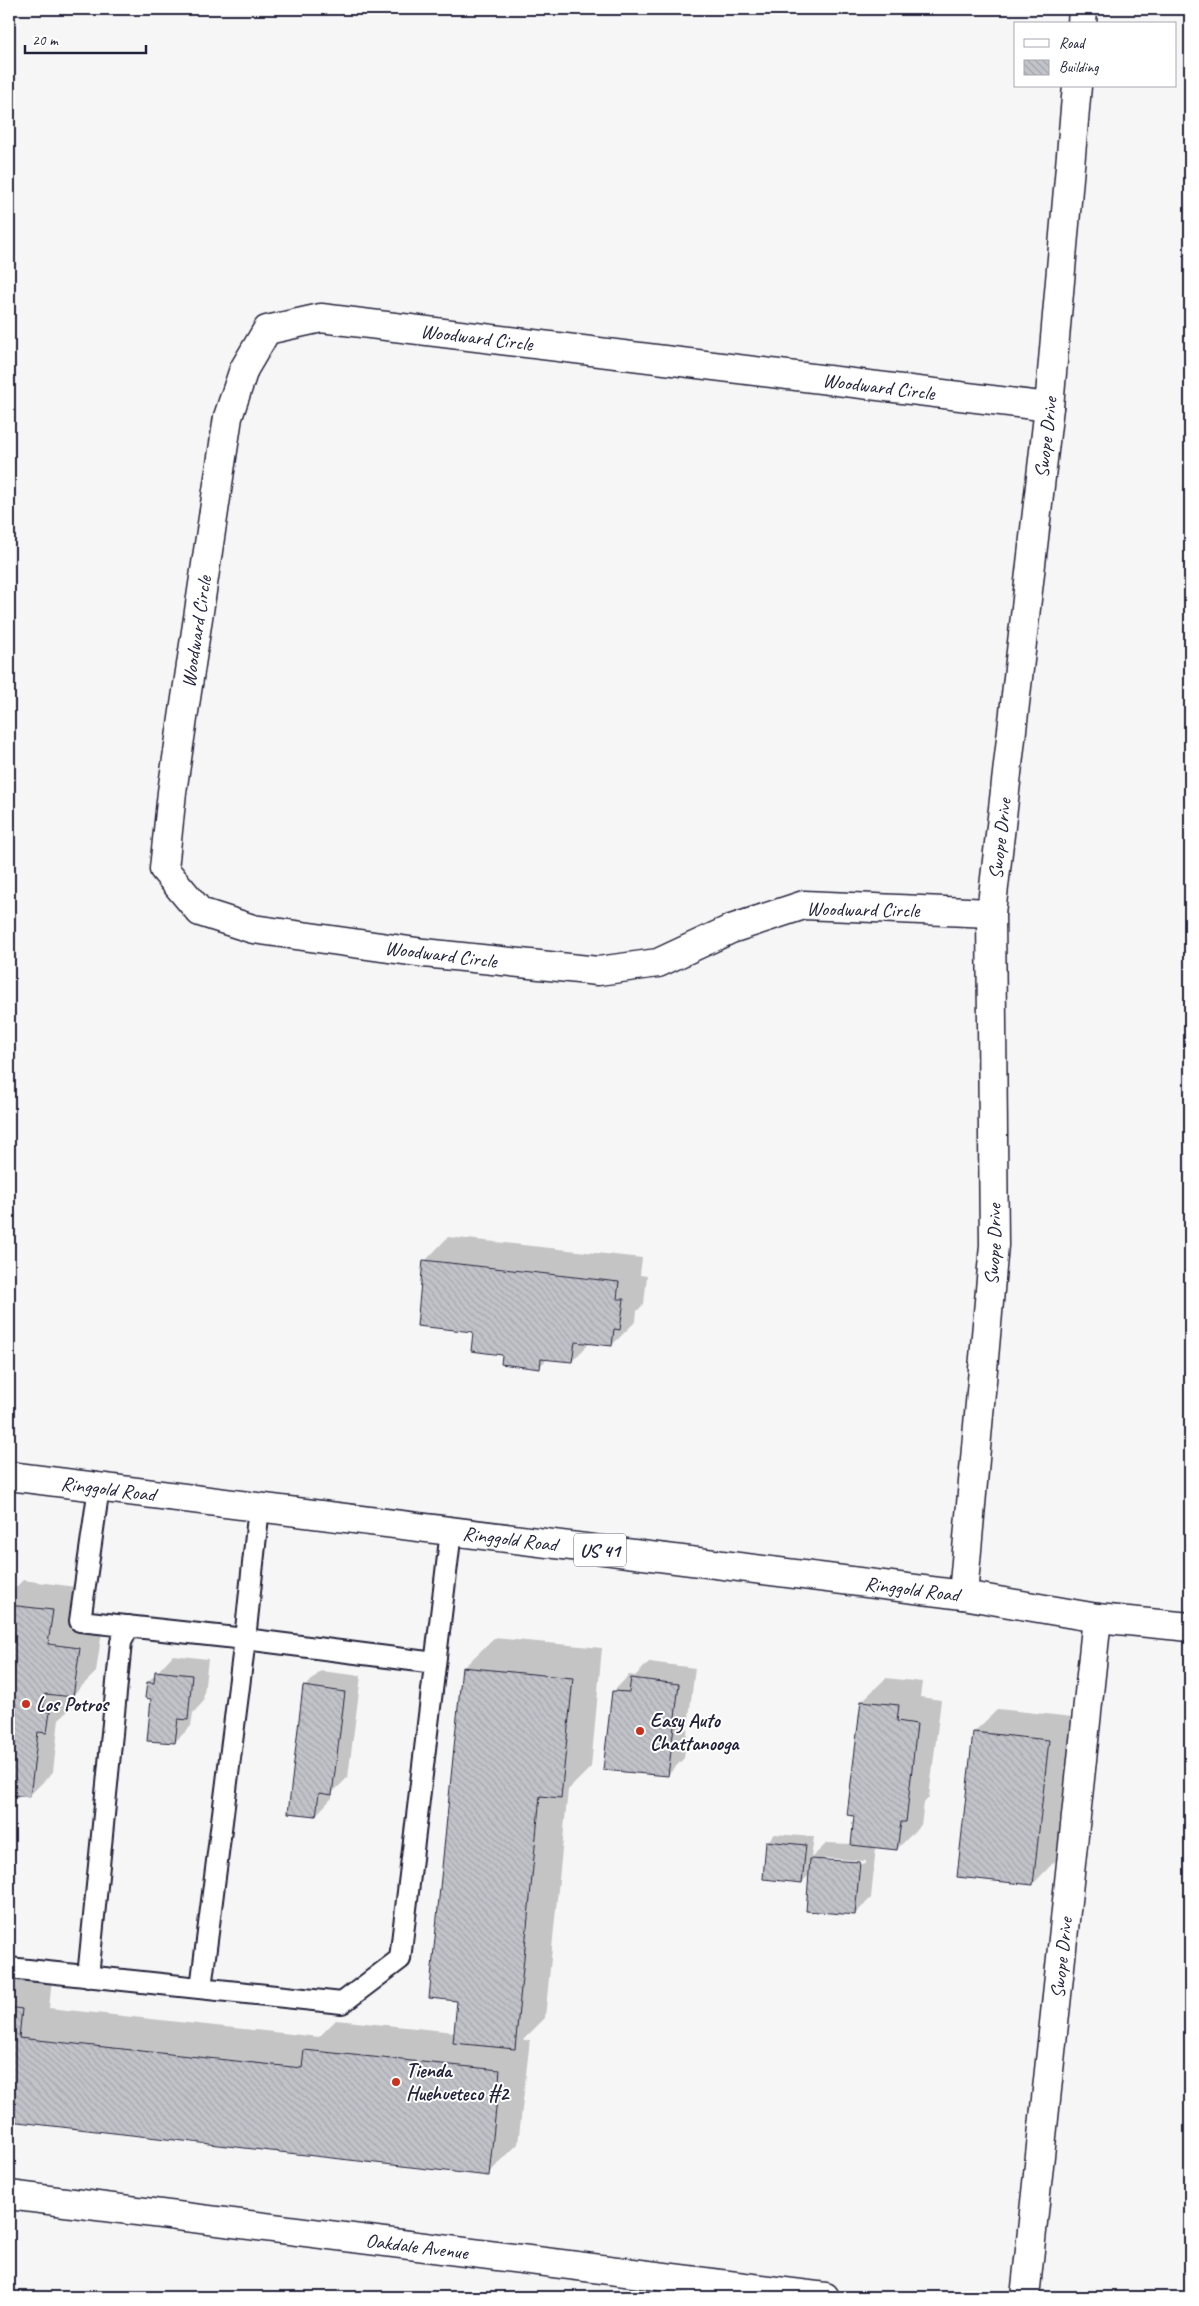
<svg xmlns="http://www.w3.org/2000/svg" width="1199" height="2306" font-family="Caveat,sans-serif">
  <defs>
    <pattern id="building-back-hatch" width="6" height="6" patternUnits="userSpaceOnUse" patternTransform="scale(1.25)"><rect width="6" height="6" fill="#c2c2c9"/><path d="M-1 5l2 2M0 0l6 6M5-1l2 2" fill="none" stroke="#a6a6ae"/></pattern>
  </defs>
  <rect width="100%" height="100%" fill="#f6f6f7"/>
  <filter id="ink" filterUnits="userSpaceOnUse"><feTurbulence type="fractalNoise" baseFrequency=".02" numOctaves="2"/><feDisplacementMap in="SourceGraphic" scale="10" xChannelSelector="R" yChannelSelector="G"/><feConvolveMatrix kernelMatrix="1 2 1 2 8 2 1 2 1" color-interpolation-filters="sRGB"/></filter>
  <g filter="url(#ink)">
    <path fill="#0003" fill-rule="evenodd" d="M448,1237l194,21 -2,17 7,1 -3,28 -7,7 -1,10 -24,24 -22,-2 -18,18 -24,-3 -9,9 -36,-14 -28,-22 -50,-70z
      M23,1580l53,7 -4,33 31,4 -7,48 -24,24 -1,12 -12,11 -6,53 -24,24 -20,-2v-200z
      M494,1638l108,10 -11,119 -23,23 -23,228 -22,22h7l-12,104 -30,30 -479,-54v-147l43,6 -3,29 270,29 17,-17 119,12 3,-32 5,-332z
      M173,1655l35,4 -5,43 -10,11 -2,13 -16,16 -23,-44 -4,-16z
      M649,1662l46,6 -11,90 -16,17 -55,-83 16,-17 6,1z
      M321,1671l40,5 -13,101 -15,15 -1,6 -16,17 -12,-128z
      M886,1678l36,4 -2,15 21,3 -12,97 -5,6 -3,22 -24,24 -21,-3 -5,52 -16,16 -45,-40 -8,8 -35,-40 8,-8 39,3 -3,21 16,-15 25,1 10,-143zM824,1858l42,3v3l-42,-3z
      M998,1709l75,8 -17,143 -23,24 -59,-152z"/>
    <path fill="url(#building-back-hatch)" stroke="#22223b" d="M423,1260l196,22 -2,17h7l-4,31 -6,-1 -2,17 -37,-4 -3,20 -31,-3 -1,10 -39,-5 1,-9 -31,-4 2,-19 -56,-6z
      M9,1605l44,5 -5,34 32,4 -7,49 -28,-3 -2,17 7,1 -3,21 -9,-1 -8,65 -21,-2z
      M462,1667l111,11 -12,120 -21,-2 -25,253 -62,-6 4,-42 -28,-3z
      M155,1671l37,4 -4,45 -10,-1 -3,24 -28,-2 4,-42 -6,-1 2,-16 7,1z
      M631,1678l48,6 -11,92 -65,-6 9,-79 17,1z
      M303,1686l42,6 -13,103 -13,-2 -3,23 -28,-3z
      M861,1701l38,4 -2,16 20,3 -11,98h-5l-4,28 -46,-5 3,-29 -7,-1z
      M973,1732l76,8 -16,145 -76,-8z
      M766,1841l40,4 -4,38 -39,-4z
      M810,1859l50,3 -5,53 -49,-4z
      M9,2007l13,2 -3,29 283,30 2,-18 196,20 -11,106 -480,-55z"/>
    <g fill="none" stroke-linecap="round" stroke-linejoin="round">
      <g stroke="#22223b" stroke-width="24">
        <path id="lane" d="M99,1487l-19,134 165,18 14,-132
          M9,1968l333,35 58,-44 51,-428
          M88,1977l33,-335 8,-16
          M201,1988l44,-349 190,24"/>
      </g>
      <g stroke="#22223b" stroke-width="31">
        <g id="street">
          <path d="M1082,24l1,-15"/>
          <path id="s1" d="M991,913l-187,-8 -73,24 -73,34 -60,8 -174,-18 -171,-24 -53,-17 -36,-43 8,-77 56,-375 16,-48 23,-39 54,-12 728,89"/>
          <path id="s2" d="M963,1595l31,-350 -3,-332 58,-506 28,-321"/>
          <path id="s3" d="M9,2195l816,102"/>
          <path id="s4" d="M1025,2297l72,-679"/>
        </g>
      </g>
      <g stroke="#22223b" stroke-width="31">
        <g id="primary">
          <path id="s5" d="M9,1476l954,119 134,23 93,9"/>
        </g>
      </g>
      <use href="#lane" stroke="#fff" stroke-width="20"/>
      <use href="#street" stroke="#fff" stroke-width="28"/>
      <use href="#primary" stroke="#fff" stroke-width="28"/>
    </g>
  </g>
  <g fill="#c8321e" stroke="#fff" stroke-width="2">
    <circle cx="26" cy="1704" r="5"/>
    <circle cx="640" cy="1731" r="5"/>
    <circle cx="396" cy="2082" r="5"/>
  </g>
  <g text-anchor="middle" stroke-width="4" stroke-linejoin="round" paint-order="stroke">
    <rect fill="#fff" stroke="#646476" stroke-width="1" x="574" y="1533.5" width="52" height="33" rx="4"/>
    <g font-size="19" font-weight="bold" fill="#22223b">
      <text x="600" y="1557">US 41</text>
    </g>
    <g font-size="20" fill="#22223b" stroke="#fff">
      <text dy="7" stroke="none"><textPath href="#s1" startOffset="1629">Woodward Circle</textPath></text>
      <text dy="7" stroke="none"><textPath href="#s1" startOffset="2034">Woodward Circle</textPath></text>
      <text dy="7" stroke="none"><textPath href="#s2" startOffset="1162">Swope Drive</textPath></text>
      <text dy="7" stroke="none"><textPath href="#s1" startOffset="1104">Woodward Circle</textPath></text>
      <text dy="7" stroke="none"><textPath href="#s2" startOffset="758">Swope Drive</textPath></text>
      <text transform="translate(863 909) rotate(1)" y="7">Woodward Circle</text>
      <text transform="translate(441 954) rotate(7)" y="7">Woodward Circle</text>
      <text dy="7" stroke="none"><textPath href="#s2" startOffset="352">Swope Drive</textPath></text>
      <text dy="7" stroke="none"><textPath href="#s5" startOffset="100">Ringgold Road</textPath></text>
      <text dy="7" stroke="none"><textPath href="#s5" startOffset="505">Ringgold Road</textPath></text>
      <text dy="7" stroke="none"><textPath href="#s5" startOffset="910">Ringgold Road</textPath></text>
      <text dy="7" stroke="none"><textPath href="#s4" startOffset="341">Swope Drive</textPath></text>
      <text dy="7" stroke="none"><textPath href="#s3" startOffset="411">Oakdale Avenue</textPath></text>
    </g>
    <g font-size="20" font-weight="bold" fill="#22223b" stroke="#fff" text-anchor="start">
      <text x="36" y="1711">Los Potros</text>
      <text x="650" y="1727">Easy Auto<tspan x="650" dy="23">Chattanooga</tspan></text>
      <text x="406" y="2077">Tienda<tspan x="406" dy="23">Huehueteco #2</tspan></text>
    </g>
  </g>
  <rect width="1199" height="2306" fill="none" stroke="#fff" stroke-width="30"/>
  <rect x="15" y="15" width="1169" height="2276" fill="none" stroke="#22223b" stroke-width="2" filter="url(#ink)"/>
  <rect x="1014" y="22" width="162" height="65" fill="#ffffff" stroke="#a7a7b1"/>
  <rect x="1024" y="39" width="25" height="8" fill="#ffffff" stroke="#a7a7b1"/>
  <text x="1059" y="48" font-size="15" fill="#22223b">Road</text>
  <rect x="1024" y="60" width="25" height="15" fill="url(#building-back-hatch)" stroke="#a7a7b1"/>
  <text x="1059" y="72" font-size="15" fill="#22223b">Building</text>
  <path d="M25 45v8h121v-8" fill="none" stroke="#22223b" stroke-width="2.5"/>
  <text x="32" y="45" font-size="15" fill="#22223b" stroke="#ffffff" stroke-width="4" paint-order="stroke">20 m</text>
</svg>
